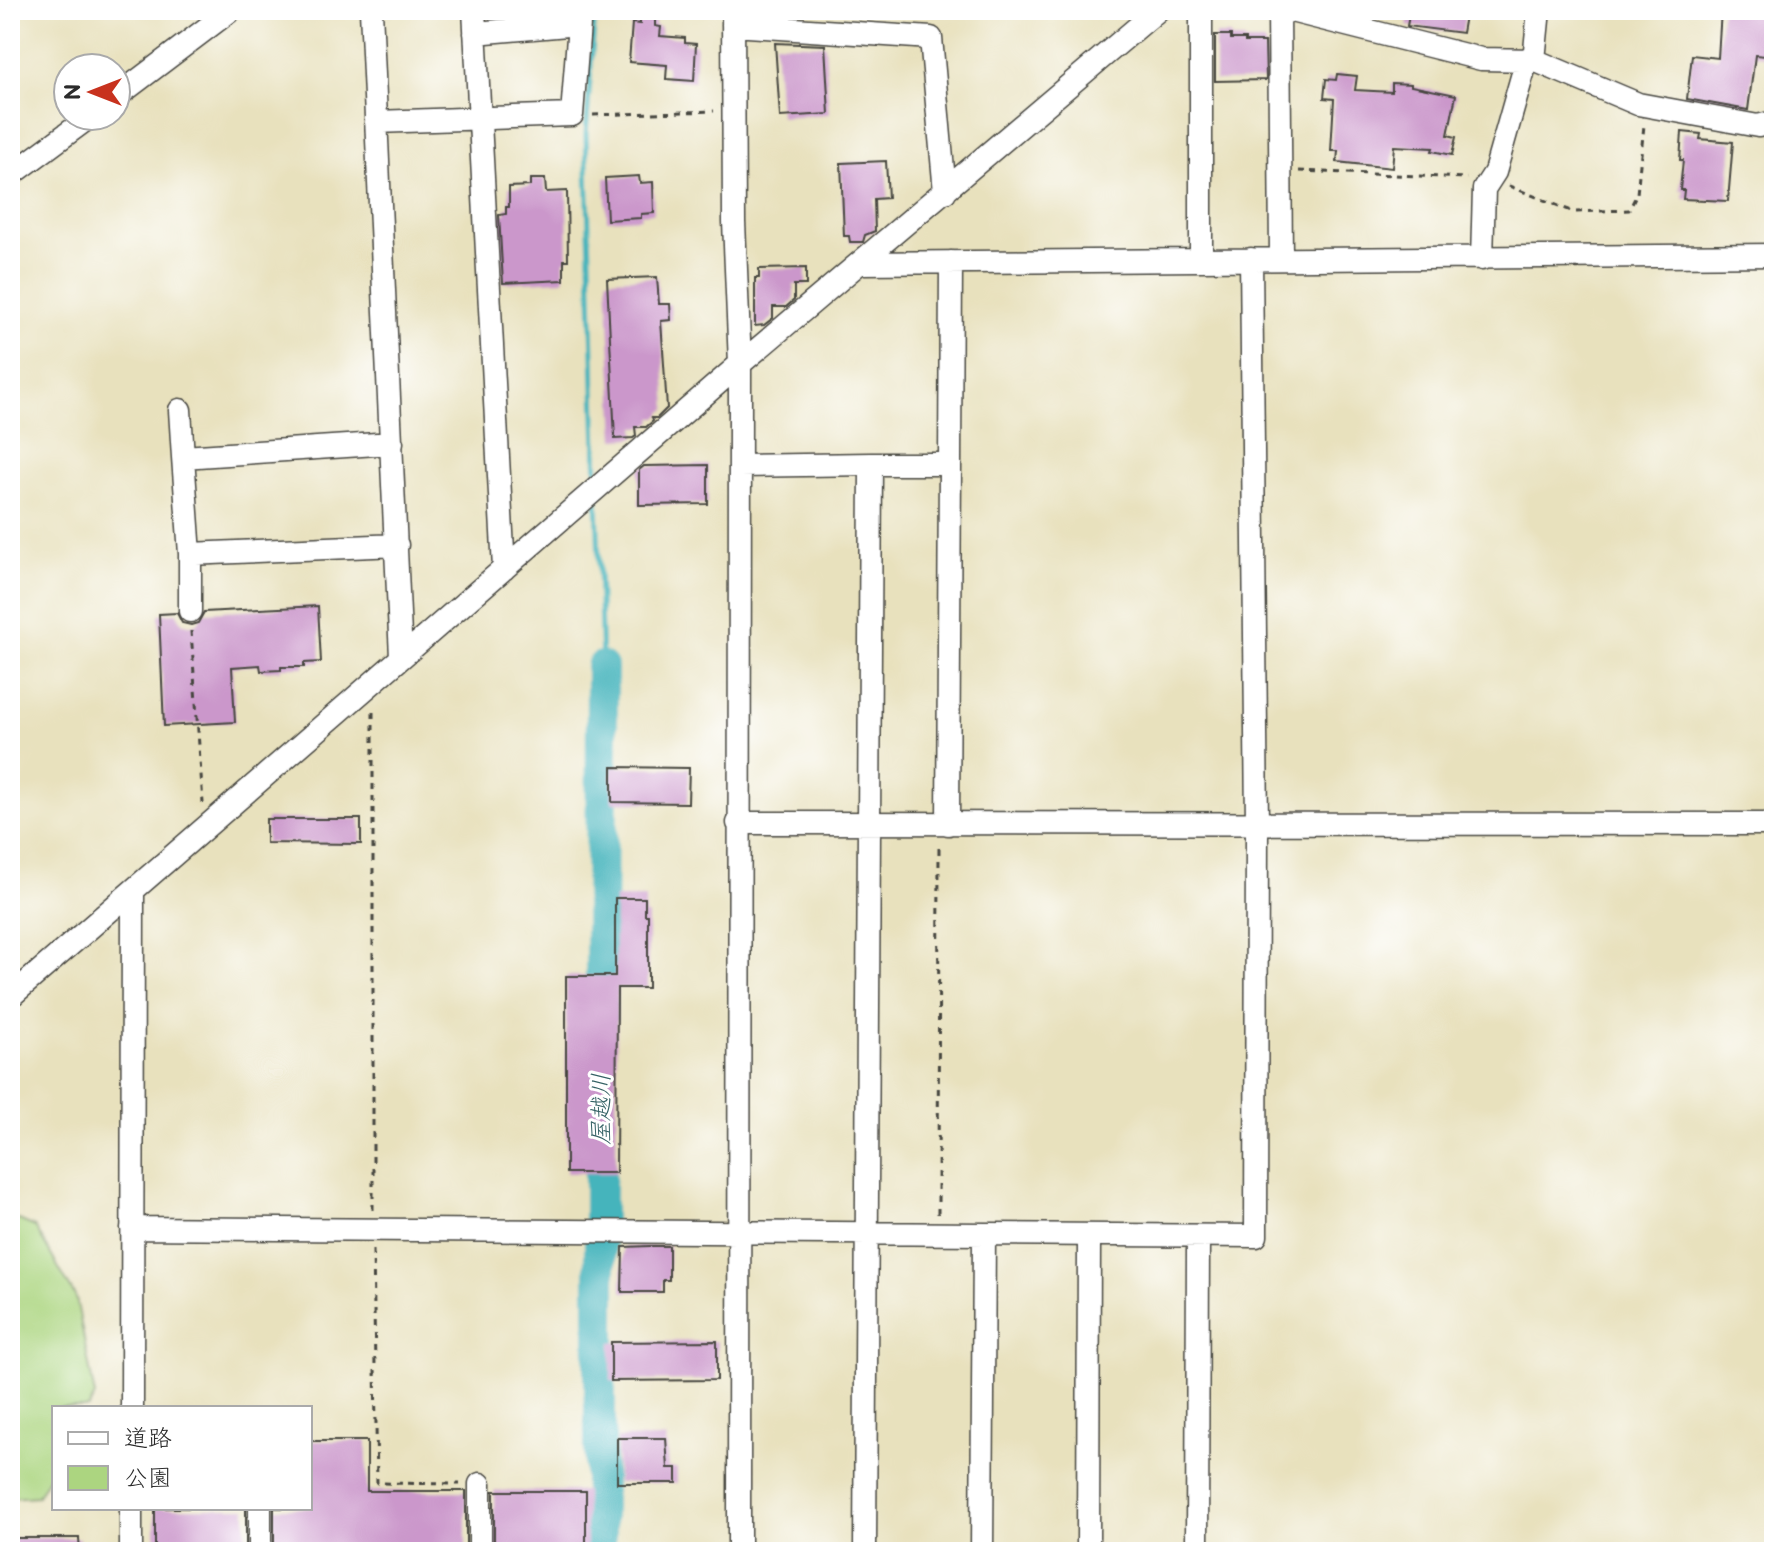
<svg xmlns="http://www.w3.org/2000/svg" width="1784" height="1562" font-family="'Balsamiq Sans','Klee One',sans-serif">
  <rect width="100%" height="100%" fill="#fff"/>
  <filter id="ink" filterUnits="userSpaceOnUse"><feTurbulence type="fractalNoise" baseFrequency=".0125" numOctaves="2"/><feDisplacementMap in="SourceGraphic" scale="16" xChannelSelector="R" yChannelSelector="G"/><feConvolveMatrix kernelMatrix="1 2 1 2 8 2 1 2 1" color-interpolation-filters="sRGB"/></filter>
  <filter id="wash" filterUnits="userSpaceOnUse"><feTurbulence type="fractalNoise" baseFrequency=".006" numOctaves="4" result="noise"/><feDisplacementMap in="SourceGraphic" scale="32" xChannelSelector="R" yChannelSelector="G"/><feGaussianBlur stdDeviation="1.8" result="paint"/><feColorMatrix in="noise" values="0 0 0 0 0 0 0 0 0 0 0 0 0 0 0 0 0 1.4 0 .05"/><feComposite in="paint" operator="in"/></filter>
  <g filter="url(#wash)">
    <rect width="100%" height="100%" fill="#e8e1bd"/>
    <path fill="#acd580" stroke="#6c8056" stroke-width="2" d="M10,1216l25,11 41,71 19,98 -7,12h-34v59l-16,29 -28,2z"/>
    <g fill="none" stroke-linecap="round" stroke-linejoin="round">
      <path stroke="#44b4bc" stroke-width="5" d="M595,10l-9,125 11,346
        M597,499l5,168"/>
      <path stroke="#44b4bc" stroke-width="32" d="M601,1020l1,-353
        M600,1130v422"/>
    </g>
    <g id="blocks">
      <path fill="#cb97cb" d="M1410,10h56l-4,23 -55,-7z
        M1721,10h53v31h-7l-1,15 -11,-1 -7,55 -61,-11 5,-44 26,3z
        M640,17l15,1v8l6,1 -1,9 25,2v5l11,1 -2,37 -28,-2 1,-14 -38,-3 3,-39 8,1z
        M1215,35h16v4h14v3h20l1,38 -51,1z
        M775,43l50,2 4,69 -49,3z
        M1337,74l20,2 -2,14 37,2v-9l19,1v2l45,9 -8,40 8,2 -4,18 -20,-4 1,-3 -39,-2 -2,22 -55,-6 1,-11h-7l3,-52 -10,-1 2,-19 10,1z
        M1682,132l19,2 -1,5 33,3 -5,59 -45,-2 1,-9h-4l3,-30h-3z
        M886,161l2,37 -14,1 1,32 -10,4 -2,7h-13l-1,-6h-5l-3,-73z
        M639,176l1,7 13,-1 1,31 -13,1v4l-34,2 -2,-42z
        M530,179h15l1,13 21,-1 1,69h-4v20l-61,3 -4,-68 7,-1v-7h3v-20l21,-1z
        M806,268v17h-12v15l-8,7h-13v11l-9,7 -9,1v-48h4v-9z
        M657,277l2,27h11l1,16 -10,1 6,87 -10,10h-5l1,3 -7,6h-11l1,9 -3,2 -18,1 -8,-160z
        M708,465v39l-69,1v-35l5,-4z
        M318,606l3,56 -17,1v4h-23v3l-20,1 -1,-6 -28,2 3,55 -71,4 -5,-112 18,-1 5,10 9,2 7,-2 6,-11z
        M612,767l77,1 -1,35 -76,-1z
        M266,819h95v25l-95,-1z
        M615,898h30v17h3v73h-31l-1,185h-50v-197h49z
        M650,1246h19v34h-6v12h-41l1,-45z
        M717,1341v39l-106,1v-39z
        M617,1438h49l2,30h9v15h-60z
        M310,1441h57v50h99v61h-192v-44h36z
        M494,1491h92v61h-92z
        M155,1508h91v44h-91z
        M10,1538h69l1,14h-70z"/>
    </g>
  </g>
  <g filter="url(#ink)">
    <use href="#blocks" fill-opacity="0" stroke="#474641" stroke-width="2"/>
    <g fill="none" stroke-linecap="round" stroke-linejoin="round">
      <g stroke="#474641" stroke-width="25">
        <path id="minor" d="M371,10l30,647
          M474,10l30,559
          M733,10l1,212 6,142 -1,1188
          M1279,10l2,247
          M1287,10l194,49 53,1 104,44 120,22 16,-4
          M733,25l198,13 14,154
          M1534,60l5,-50
          M116,97l115,-87
          M376,122l196,-7 7,-91 -104,9
          M10,176l81,-60
          M1201,258v-248
          M1482,259l2,-70 11,-17 32,-113
          M862,263l912,-8
          M180,410l3,47
          M392,443l-209,14 7,97 207,-9
          M740,466l131,-2
          M190,554v57
          M738,823l1036,1
          M948,824l2,-360
          M10,997l730,-633 418,-354
          M132,1228l1124,8 1,-412 -6,-565
          M132,1408l1,-517
          M480,1484v68
          M260,1508v44
          M131,1552v-44
          M865,1552l6,-1088h79l1,-202
          M982,1552l2,-317
          M1088,1552l1,-316
          M1197,1552l1,-315"/>
      </g>
      <path stroke="#474641" stroke-width="3" stroke-dasharray="6 6" stroke-linecap="butt" d="M593,115l121,-4
        M1299,171l168,7
        M1509,186l65,26 55,-2 8,-16 7,-69
        M191,631l12,172
        M373,1210v-500
        M938,1214l1,-372
        M373,1250l4,233 83,1"/>
      <use href="#minor" stroke="#fff" stroke-width="22"/>
    </g>
  </g>
  <g text-anchor="middle" stroke-width="6" stroke-linejoin="round" paint-order="stroke">
    <g font-size="24" font-style="italic" fill="#356265" stroke="#fff">
      <text transform="translate(601 1109) rotate(-90)" y="8">屋越川</text>
    </g>
  </g>
  <rect width="1784" height="1562" fill="none" stroke="#fff" stroke-width="40"/>
  <rect x="52" y="1406" width="260" height="104" fill="#ffffff" stroke="#aaaaaa" stroke-width="2"/>
  <rect x="68" y="1432" width="40" height="12" fill="#ffffff" stroke="#aaaaaa" stroke-width="2"/>
  <text x="124" y="1446" font-size="24" fill="#2b2b2b">道路</text>
  <rect x="68" y="1466" width="40" height="24" fill="#acd580" stroke="#aaaaaa" stroke-width="2"/>
  <text x="124" y="1486" font-size="24" fill="#2b2b2b">公園</text>
  <g transform="translate(92 92) rotate(270)"><circle r="38" fill="#ffffff" stroke="#aaaaaa" stroke-width="2"/>
  <path d="M0-6L14 30L0 20L-14 30Z" fill="#c8321e"/>
  <text y="-12" font-size="22" font-weight="bold" text-anchor="middle" fill="#2b2b2b">N</text>
  </g>
</svg>
